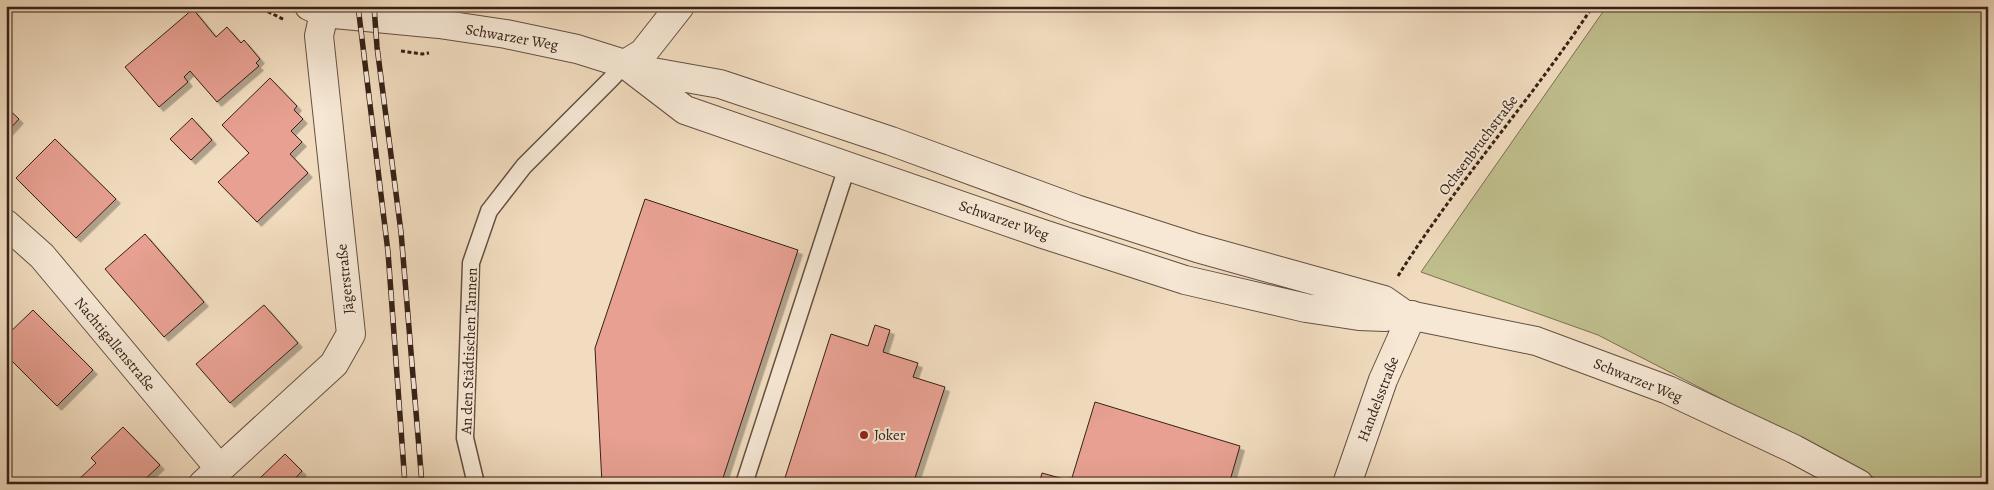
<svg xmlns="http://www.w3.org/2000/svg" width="1994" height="490" font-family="Alegreya,serif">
  <defs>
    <filter id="shadow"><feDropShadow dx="4.5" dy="4.5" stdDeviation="0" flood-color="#0004"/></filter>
  </defs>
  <rect width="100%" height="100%" fill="#f1dcbf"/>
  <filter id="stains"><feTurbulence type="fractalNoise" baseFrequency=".004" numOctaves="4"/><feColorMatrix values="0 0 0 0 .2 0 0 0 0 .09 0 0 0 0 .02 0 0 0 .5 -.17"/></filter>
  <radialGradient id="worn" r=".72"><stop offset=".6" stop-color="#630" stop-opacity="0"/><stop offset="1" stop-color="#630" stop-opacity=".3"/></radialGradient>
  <path fill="#c0bf8e" stroke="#7b7052" d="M1607,6h381v478h-102l-288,-149 -177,-63z"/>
  <path fill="#e7a091" stroke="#362017" filter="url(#shadow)" d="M193,9l23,28 11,-10 14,16 3,-3 16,19 -4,4 3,3 -42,36 -27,-31 -6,6 4,5 -29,25 -34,-40z
    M270,78l27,28 -3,4 9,9 -12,12 11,11 -12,12 18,19 -51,49 -39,-40 31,-29 -27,-28z
    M6,107l13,12 -13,14z
    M192,118l20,22 -21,20 -21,-21z
    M55,139l61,60 -40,39 -60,-60z
    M645,199l153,51 -77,234h-119l-7,-136z
    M145,234l59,68 -40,35 -59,-68z
    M264,305l34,38 -68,60 -34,-39z
    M33,310l60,60 -36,36 -51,-51v-19z
    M875,325l15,5 -7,22 35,11 -5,14 32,10 -32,97h-130l48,-150 37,12z
    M1095,402l145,44 -11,38h-190l3,-11 29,8z
    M123,427l37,38 -20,19h-66l22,-21 -5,-5z
    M285,454l17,17 -12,13h-28l-4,-4z"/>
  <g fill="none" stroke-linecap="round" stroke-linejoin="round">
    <g stroke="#654f41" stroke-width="19">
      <path id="service" d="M476,484l-11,-46 6,-175 18,-52 35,-45 87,-87 14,-15
        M744,484l103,-317"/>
    </g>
    <g stroke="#654f41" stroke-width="30">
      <path id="minor" d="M309,6l15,7 115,11 67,10 71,15 70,22 73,13 171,57 185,68 121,39 187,52 20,14
        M625,64l60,46 358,124 142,46 121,28 53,8 26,1 19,-3 132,27 132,49 126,59 65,35
        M625,64l18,-11 37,-47
        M6,224l36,32 178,213
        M203,484l131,-120 17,-30 -32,-298 5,-23
        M1347,484l36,-104 29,-65"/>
    </g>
    <path stroke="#362017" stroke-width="3" stroke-dasharray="4 2.5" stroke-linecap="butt" d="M256,6l29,14
      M401,51l21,3 7,-1
      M1398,276c59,-94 134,-177 195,-270"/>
    <use href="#service" stroke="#f6e8d5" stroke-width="16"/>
    <use href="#minor" stroke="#f6e8d5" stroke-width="28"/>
    <g stroke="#362017" stroke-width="5.5">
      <path id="rail" d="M358,6l30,246 17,232
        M374,6l3,41 24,185 21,252"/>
    </g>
    <use href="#rail" stroke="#f6e8d5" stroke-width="4" stroke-dasharray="11" stroke-linecap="butt"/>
  </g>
  <circle fill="#8f2418" stroke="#f6e8d5" stroke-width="2" cx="864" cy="435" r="5"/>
  <g text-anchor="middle" stroke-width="4" stroke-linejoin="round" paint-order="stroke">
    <g font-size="15" fill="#362017" stroke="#f6e8d5">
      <text transform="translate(512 37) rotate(10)" y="5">Schwarzer Weg</text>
      <text transform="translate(1478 145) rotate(-53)" y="5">Ochsenbruchstraße</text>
      <text transform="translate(1004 220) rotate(19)" y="5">Schwarzer Weg</text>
      <text transform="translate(345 279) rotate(-96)" y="5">Jägerstraße</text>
      <text transform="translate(115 344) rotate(50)" y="5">Nachtigallenstraße</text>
      <text transform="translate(469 351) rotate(-88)" y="5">An den Städtischen Tannen</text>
      <text transform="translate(1638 380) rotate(22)" y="5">Schwarzer Weg</text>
      <text transform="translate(1378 399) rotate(-69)" y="5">Handelsstraße</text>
    </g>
    <g font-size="15" fill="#362017" stroke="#f6e8d5" text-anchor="start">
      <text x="874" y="440">Joker</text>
    </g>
  </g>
  <rect width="1994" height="490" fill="none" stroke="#f1dcbf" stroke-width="25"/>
  <rect x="8" y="8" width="1979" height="475" fill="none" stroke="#362017" stroke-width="2.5"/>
  <rect x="12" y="12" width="1969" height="465" fill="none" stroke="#362017"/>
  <rect width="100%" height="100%" filter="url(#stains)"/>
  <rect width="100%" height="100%" fill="url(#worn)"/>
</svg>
